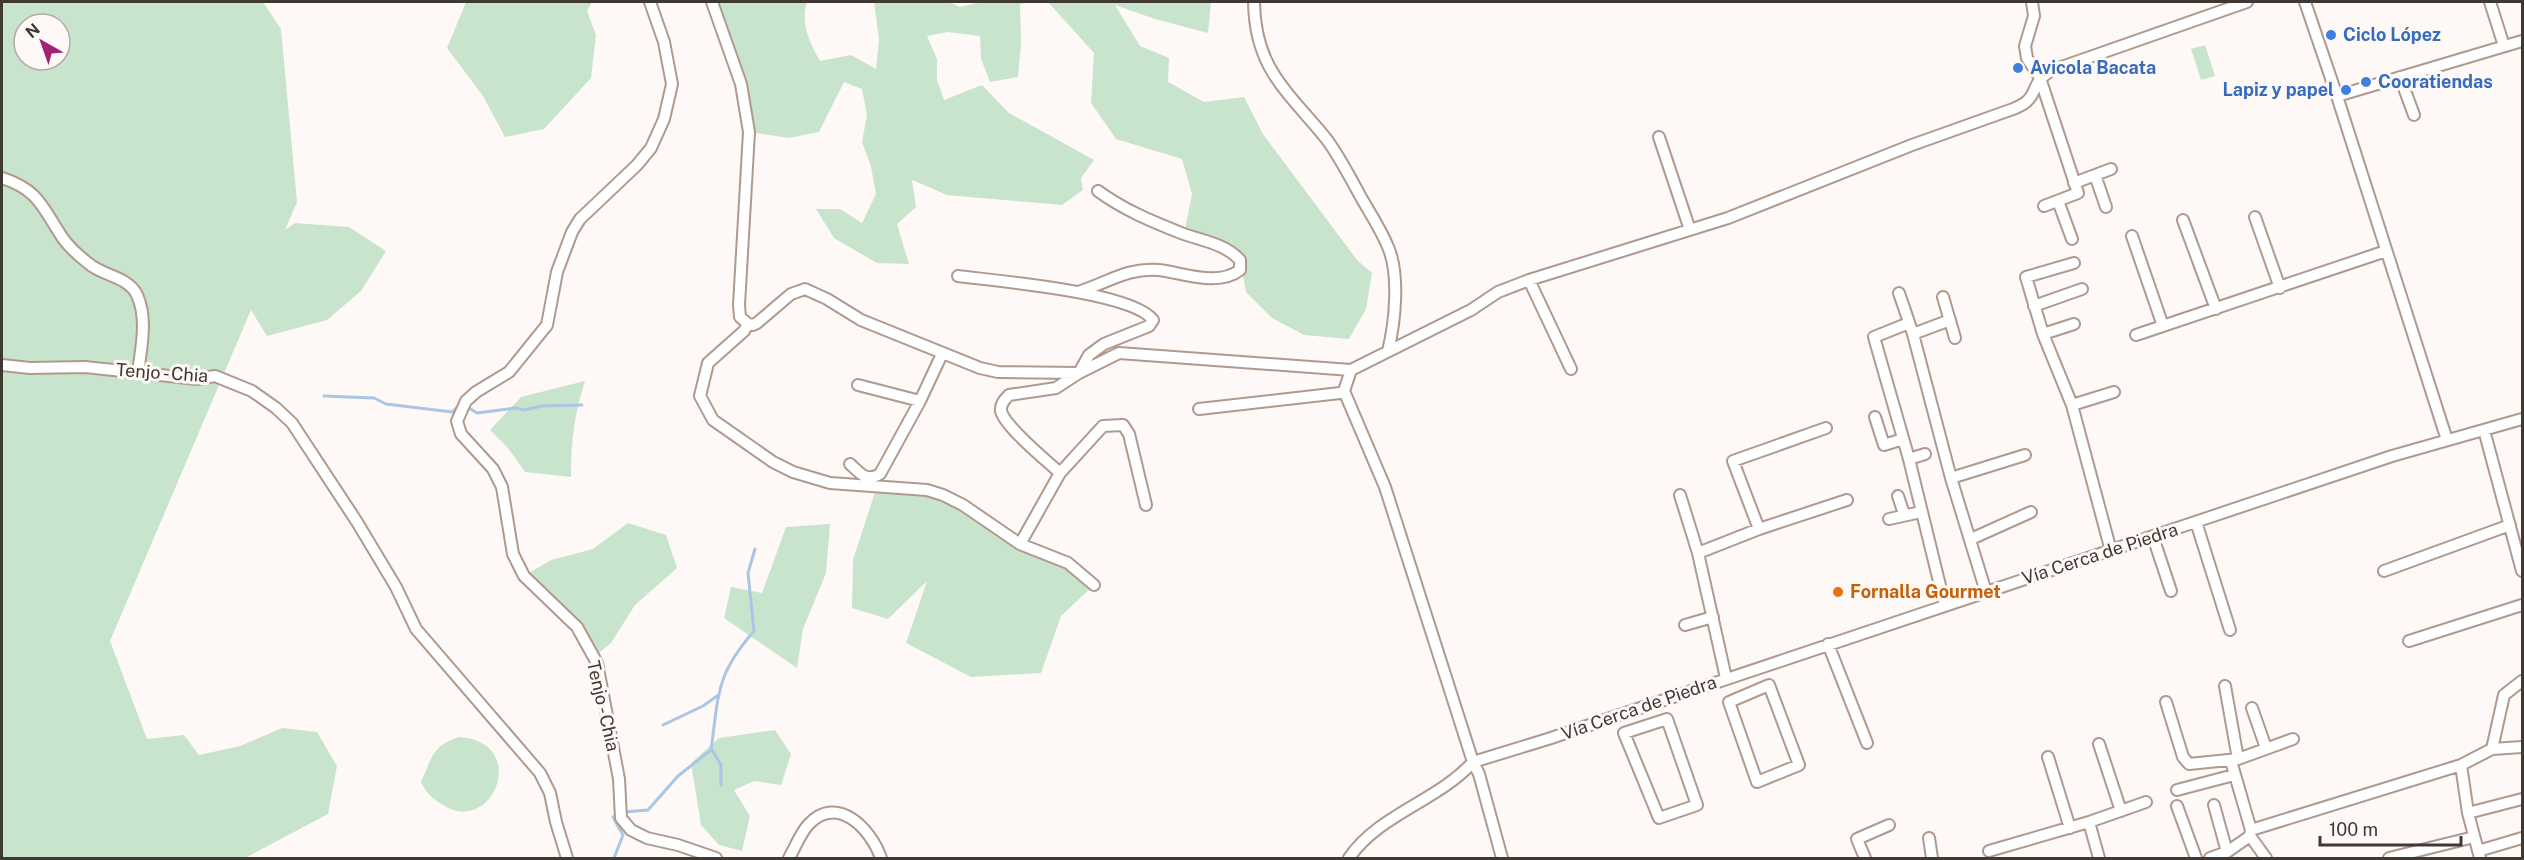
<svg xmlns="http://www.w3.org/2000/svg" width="2524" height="860" font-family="'Public Sans',sans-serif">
  <rect width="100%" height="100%" fill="#fef9f6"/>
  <path fill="#c9e4cc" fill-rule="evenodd" d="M2,2h261l18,27 16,173 -12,28 10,-7 54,4 37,24 -25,40 -34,29 -60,16 -16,-26 -141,331 37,98 37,-4 15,20 41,-9 42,-18 35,4 20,34 -9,48 -83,44h-243zM24,24h36v36h-36z
    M466,2h126l-5,9 9,24 -5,43 -47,51 -39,8 -22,-41 -36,-48z
    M712,2h95c-7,20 3,42 13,59l31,-6 25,14 3,-29 -5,-38h75l11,5 22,-5h51l-13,2 1,39 -3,34 -28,5 -9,-23 -1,-23 -32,-4 -21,4 10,23v21l7,20 38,-15 27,28 85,47 -13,18 2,12 -21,15 -115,-10 -35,-15 4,27 -19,17 12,40 -32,-1 -43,-25 -18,-29h24l22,14 14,-29 -5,-27 -9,-25 5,-27 -5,-26 -18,-7 -25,50 -30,6 -40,-6 -8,-48z
    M1048,2h163l-3,31 -53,-14 -40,-14 25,41 29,12 -1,24 36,20 40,-5 19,37 94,126 15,13 -6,36 -17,30 -45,-4 -32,-17 -26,-26 -6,-32 -56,-26 8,-40 -10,-35 -66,-20 -25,-36 3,-50z
    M2205,45l10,31 -14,4 -10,-31z
    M585,381c-11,34 -14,61 -14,96l-46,-5 -17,-24 -18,-18 31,-33z
    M877,486l50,4 141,73 26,22 -33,31 -20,57 -70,4 -65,-34 21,-62 -39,38 -36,-11 1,-48z
    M628,523l38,12 11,33 -42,37 -24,38 -17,14 -5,-10 -65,-71 27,-16 42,-11z
    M830,524l-4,49 -23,56 -6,39 -73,-50 7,-31 31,6 24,-66z
    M775,730l16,24 -10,31 -27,-4 -20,9 16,26 -8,35 -23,-6 -18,-20 -10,-62 28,-25z
    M459,737c72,5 34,100 -16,68 -11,-7 -17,-12 -22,-23 11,-23 10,-36 38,-45z"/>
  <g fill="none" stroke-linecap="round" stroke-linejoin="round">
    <path stroke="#aac6e4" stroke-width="3" d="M324,396l50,2 12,6 66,8 7,-6
      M466,406l11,7 39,-5 8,2 18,-4 40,-1
      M663,725l40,-19 14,-10
      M712,750l9,15v20
      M624,812l24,-2 30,-34 33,-26c8,-56 4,-74 43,-119l-6,-58 7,-24
      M614,858l9,-23 -10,-18 5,-3"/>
    <g stroke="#af9a8d" stroke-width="14">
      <path id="minor" d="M650,2l14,40 8,42 -8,35 -13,29 -14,17 -57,54 -8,13 -15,40 -10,53 -38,47 -33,20 -10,9 -9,20 4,13 32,35 9,18 11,67 11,22 53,51 20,36 22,116 2,39 10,12 16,8 31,7 38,13
        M712,2l29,82 8,48 -10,173 1,12 8,7
        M1254,2c1,65 31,87 70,134 13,16 23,36 33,54 10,19 23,37 31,57 12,27 7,76 0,104
        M2032,2l2,14 -9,30 2,12 13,20 38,115 -34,13
        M2305,2l32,94 110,344
        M2490,2l14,44
        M2400,77l14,38
        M2337,96l185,-55
        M1659,137l31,93
        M2095,175l11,32
        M2,178c37,12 40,29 60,59 6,9 17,19 26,26 14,13 40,13 49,32 11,24 4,53 1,78
        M2074,183l37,-14
        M2058,201l14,38
        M2255,217l25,71
        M2183,220l33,89
        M2132,236l31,90
        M2074,263l-48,14 17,57 29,71 39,146
        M1529,280l42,89
        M1078,292c29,-9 50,-25 81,-22 25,3 59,17 81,0v-10c-16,-17 -38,-19 -59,-27 -30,-12 -57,-23 -83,-42
        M1899,293l14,41 38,144 35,114
        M1943,297l12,41
        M2034,306l48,-17
        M1909,323l-35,14 35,122 36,147
        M748,324l-4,7 -36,32 -8,33 13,24 60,42 20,10 37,11 97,7 16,5 20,10 57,39 40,-71c-13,-12 -55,-46 -59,-62 -1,-7 4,-12 8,-16l47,-7 23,-15 10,-18 15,-11 45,-18 4,-6c-20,-28 -157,-39 -195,-44
        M748,324l5,1 4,-2 34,-29 14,-5 22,10 34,21 119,48 18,4 81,1 40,-20 232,17
        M1913,334l37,-14
        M2043,334l31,-10
        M2136,335l250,-84
        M2,365l28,3 55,-1 112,12 18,-3 37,15 24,17 16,15 65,99 39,65 20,42 124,144 10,20 6,29 11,36
        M858,385l62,16
        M2072,405l42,-13
        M1199,409l141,-16 4,-2
        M1875,417l9,28 19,-6
        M2484,430l38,141
        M1909,459l16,-5
        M850,464c11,10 16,18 30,10l40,-73 22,-47
        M1060,473l43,-47 20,-1 6,9 17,71
        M1951,478l74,-23
        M1680,495l18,58
        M1898,496l6,18
        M1889,519l32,-7
        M2196,522l34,108
        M1759,529l-26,-68 93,-33
        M2153,537l18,54
        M1971,539l60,-27
        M1020,544l48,19 26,22
        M2384,571l126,-46
        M1685,625l28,-8
        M2409,641l113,-36
        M1828,644l39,99
        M1726,678l-28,-125 61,-24 88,-29
        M1769,685l30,80 -42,17 -28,-80z
        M2225,686l13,73
        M2166,702l17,55 6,7 49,-5 55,-20
        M2252,708l14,40
        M1667,719l30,86 -38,13 -35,-85z
        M2099,744l22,67
        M2492,749l30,-2
        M2048,757l22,71
        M2231,761l20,69
        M1473,762l75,-23 844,-283 130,-37
        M2461,765l7,48 12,45
        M2177,790l57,-15
        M2214,805l13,47
        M2177,806l19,52
        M2468,813l54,-14
        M2089,822l10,36
        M2250,836l16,22
        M1929,838l3,20
        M1989,851l100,-29 57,-20
        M2478,851l44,-13
        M789,858c6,-10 11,-24 19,-33 29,-32 63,4 73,33
        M1349,858c30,-44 89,-57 124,-96
        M1502,858l-23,-84 -6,-12 -88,-275 -41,-96 7,-21 120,-60 27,-18 31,-12 199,-62 184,-73 101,-36c4,-2 10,-4 13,-7 12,-10 5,-18 24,-31l197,-69
        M1865,858l-8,-19 32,-14
        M2210,858l17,-6 23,-16 1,-6 210,-65 31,-16 12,-54 18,-14
        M2389,858l85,-21"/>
    </g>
    <use href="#minor" stroke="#fff" stroke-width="10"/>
  </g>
  <g fill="#3f7fe0" stroke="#fef9f6" stroke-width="2">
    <circle cx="2331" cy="35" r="6"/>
    <circle cx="2018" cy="68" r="6"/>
    <circle cx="2366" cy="82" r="6"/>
    <circle cx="2346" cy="90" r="6"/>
  </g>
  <circle fill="#e8710a" stroke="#fef9f6" stroke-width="2" cx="1838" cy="592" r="6"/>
  <g text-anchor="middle" stroke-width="6" stroke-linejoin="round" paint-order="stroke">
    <g font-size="18" font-weight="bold" fill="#366cbe" stroke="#fef9f6" text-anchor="start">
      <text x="2343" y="41">Ciclo López</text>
      <text x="2030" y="74">Avicola Bacata</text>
      <text x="2378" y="88">Cooratiendas</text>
      <text x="2334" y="96" text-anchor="end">Lapiz y papel</text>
    </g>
    <g font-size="18" fill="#403832" stroke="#fef9f6">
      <text transform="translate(162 373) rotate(4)" y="6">Tenjo - Chia</text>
      <text transform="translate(2100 554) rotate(-18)" y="6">Vía Cerca de Piedra</text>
      <text transform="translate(603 706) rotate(77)" y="6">Tenjo - Chia</text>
      <text transform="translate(1639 708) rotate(-19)" y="6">Vía Cerca de Piedra</text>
    </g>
    <g font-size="18" font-weight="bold" fill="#c56008" stroke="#fef9f6" text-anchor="start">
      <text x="1850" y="598">Fornalla Gourmet</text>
    </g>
  </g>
  <rect width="2524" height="860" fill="none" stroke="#403832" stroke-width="6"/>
  <g transform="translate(42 42) rotate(320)"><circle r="28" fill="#fef9f6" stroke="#b2aca8" stroke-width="1.5"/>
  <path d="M0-4.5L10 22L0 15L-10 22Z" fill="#a12376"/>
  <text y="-9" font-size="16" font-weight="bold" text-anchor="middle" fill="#403832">N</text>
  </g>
  <path d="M2320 836v9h141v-9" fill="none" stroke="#403832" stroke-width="3"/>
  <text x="2329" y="836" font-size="18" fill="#403832" stroke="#fef9f6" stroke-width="4.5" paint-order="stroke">100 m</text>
</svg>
